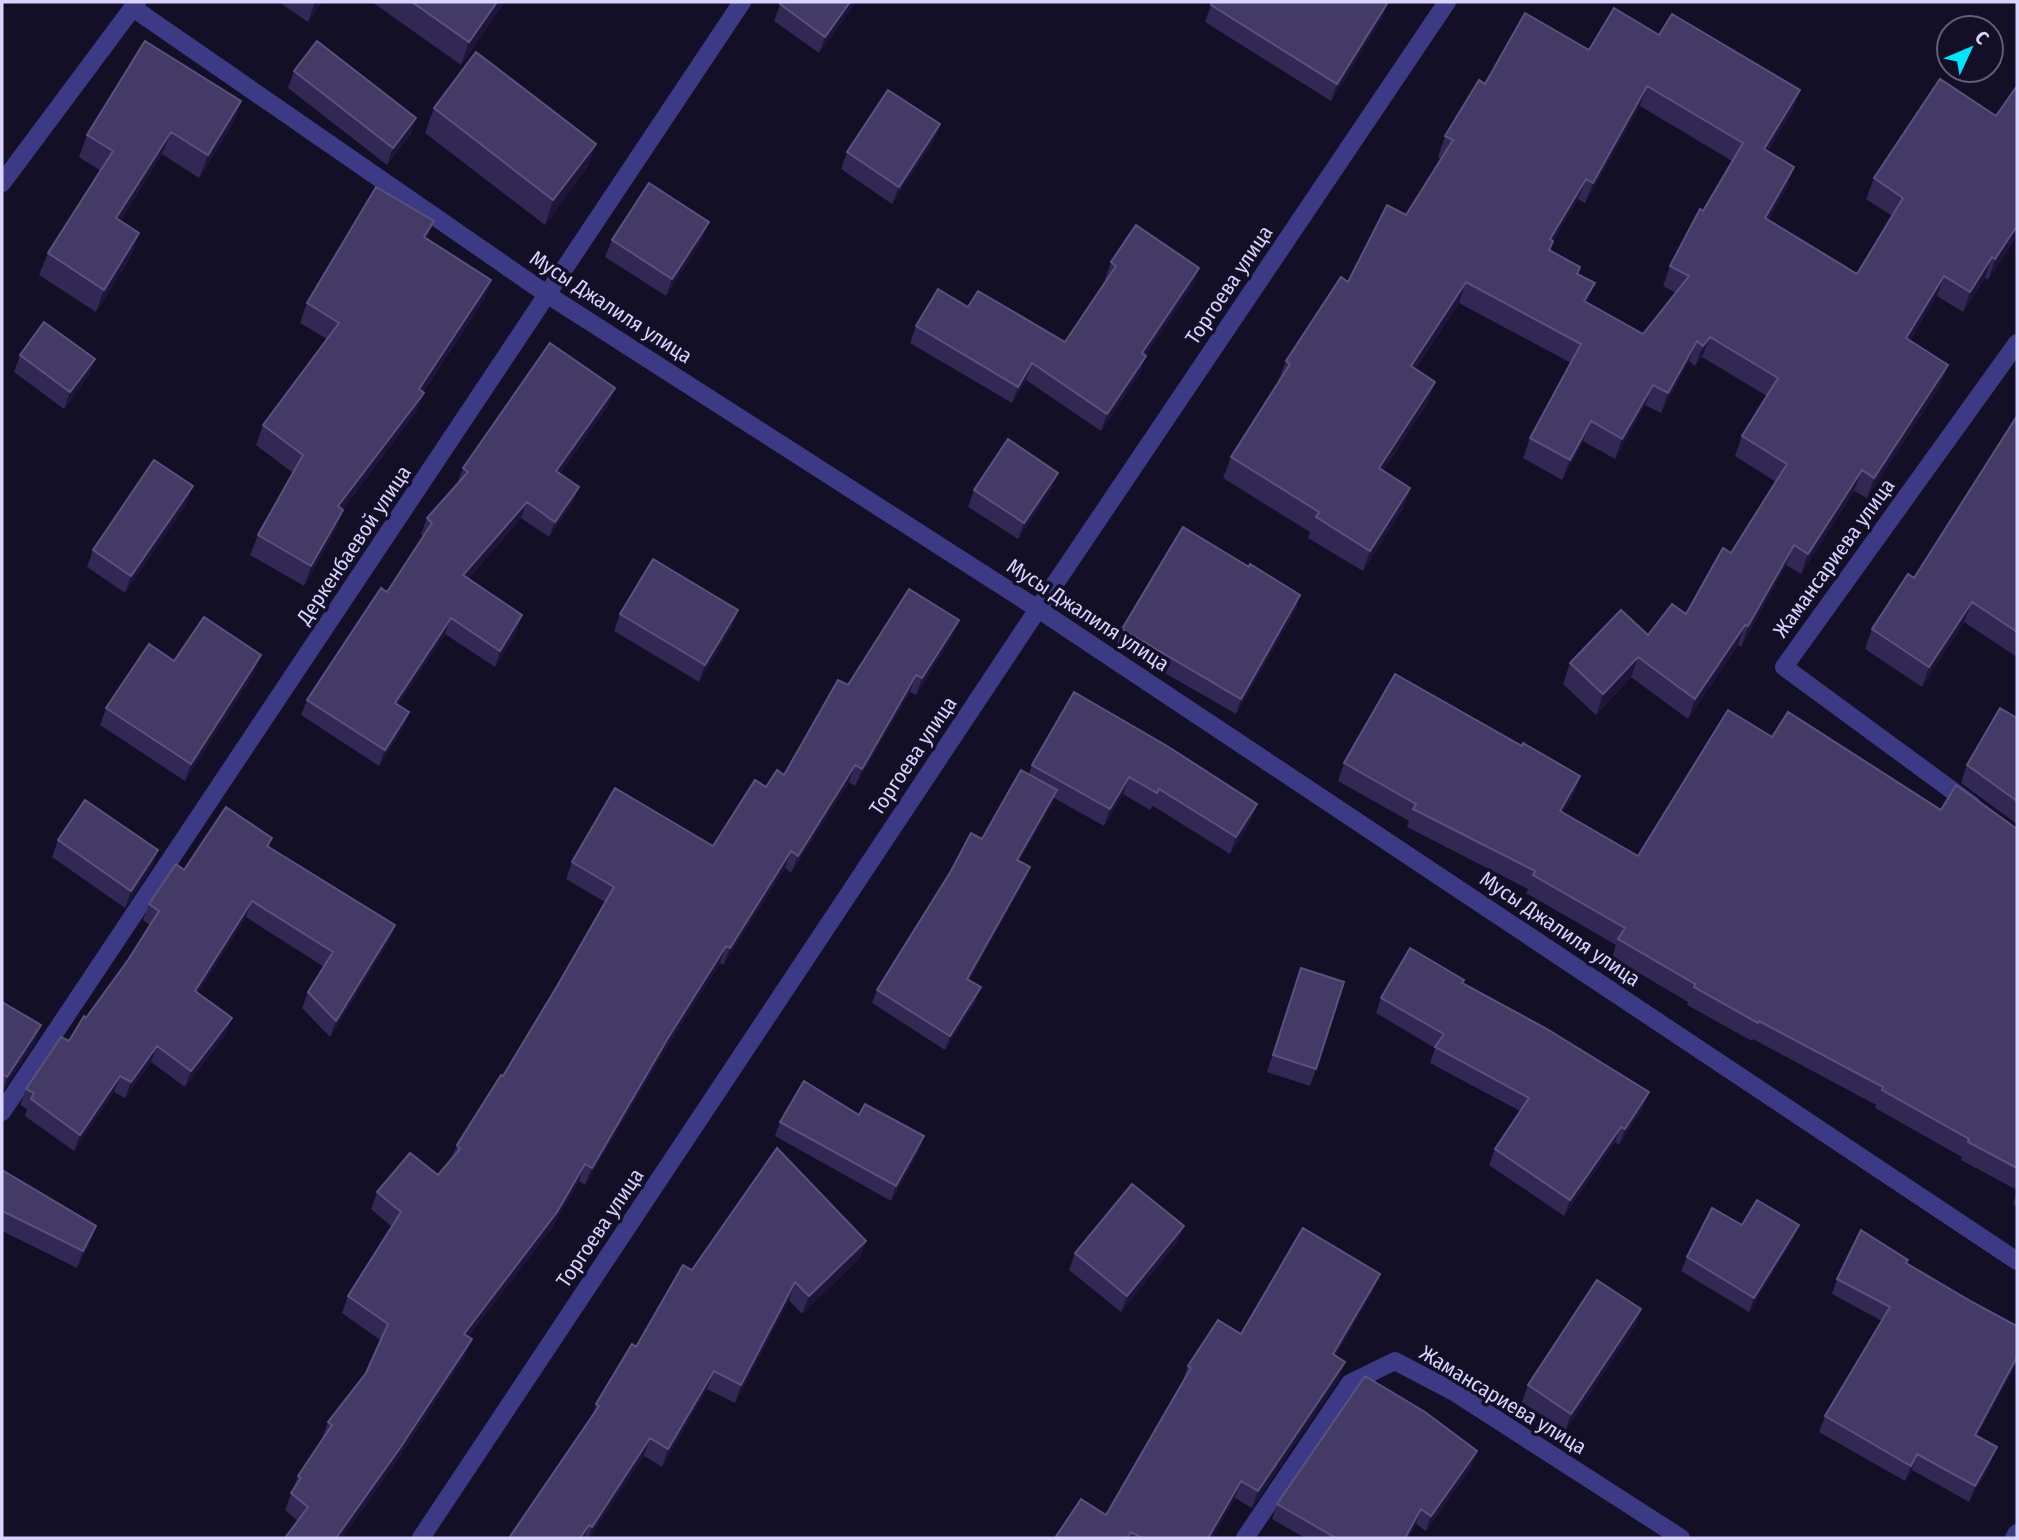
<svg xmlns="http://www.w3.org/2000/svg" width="2019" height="1540" font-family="'Fira Sans Condensed',sans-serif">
  <rect width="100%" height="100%" fill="#130f26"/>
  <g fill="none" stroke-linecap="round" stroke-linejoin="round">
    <path stroke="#3d3a85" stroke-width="18" d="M133,8l415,287 490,314 979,652
      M2,183l135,-181
      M1972,805l-188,-138 233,-324
      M2,1112l740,-1110
      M421,1538l617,-929 409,-607
      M1245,1538l105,-155 45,-22 59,31 227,146
      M2014,1538l3,-5"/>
  </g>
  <path fill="#312854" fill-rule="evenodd" d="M279,2h43l-14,20z
    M372,2h133l-44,63z
    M781,2h75l-37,51 -45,-32z
    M1211,5l172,12 -52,84 -126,-79z
    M1659,35l134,75 -25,41 19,36 -19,33 89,54 35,-58 -26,-17 8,-21 143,58 -29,44 -3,-2 -22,34 -26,-16 -27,44 38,25 -8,21 -73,112 -13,-7 -53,83 -15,-9 -45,82 -3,-2 -50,74 -57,-42 -35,38 -33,-31 7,-21 78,-28 38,-21 45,-61 45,-71 -41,-26 7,-20 25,-40 -65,-39 -7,9 -6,-5 -28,52 -16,-8 -30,54 -32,-18 -21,39 -39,-22 7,-20 41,-75 -112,-60 -44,66 20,13 -7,20 -45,69 27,17 -7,20 -40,63 -55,-33 2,-6 -87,-54 8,-21 47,-75 8,-21 62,-79 58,-67 35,-56 -3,-2 7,-21 40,-52 104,-34zM1640,106l92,55 -62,105 -7,20 13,7 -33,41 -55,-32 -10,-28 -28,-23 3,-10 25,-42 7,4z
    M294,71l122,47 -6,17 -23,30 -99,-77z
    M241,101l-8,23 -34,54 -37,-24 -42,67 19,12 -8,23 -35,56 -57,-37 9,-22 53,-82 -22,-14 8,-22z
    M434,108l162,36 -9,24 -42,57 -120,-92z
    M940,124l-6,16 -42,64 -51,-35 6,-17z
    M427,238l64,42 -7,20 -61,92 -7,20 -73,97 -7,20 -32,57 -54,-31 8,-20 35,-62 -37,-28 7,-20 64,-86 -27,-16 7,-20z
    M703,239l-37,57 -61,-39 7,-17z
    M1111,262l88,6 -6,17 -48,71 -5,17 -39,58 -75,-51 -14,23 -102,-60 6,-17 52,-19 97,35 41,-62 -1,-1z
    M20,355l75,4 -6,16 -25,34 -50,-37z
    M609,404l-49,70 19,13 -6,15 -24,35 -28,-19 -53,61 49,52 -22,36 -50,-33 -47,71 11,7 -6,16 -24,38 -78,-51 6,-15 80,-108 36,-56 -2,-2 6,-16 30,-34 6,-16z
    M2017,416v241l-53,-35 -42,65 -57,-38 7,-20 42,-51z
    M1058,473l-7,17 -33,49 -50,-32 6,-17z
    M187,503l-62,90 -38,-26 6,-17z
    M1300,595l-5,16 -59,103 -120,-69 6,-16z
    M620,614l112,13 -33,55 -85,-51z
    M959,620l-7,17 -36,58 -6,-3 -55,94 -6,-4 -58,91 -6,-5 -62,97 -3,-2 -58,92 -77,130 -6,-4 -28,48 -83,108 -3,19 -71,109 -52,73h-57l13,-17 -13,-11 13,-34 24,-37 6,-17 38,-49 14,-33 -38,-27 6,-17 44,-69 -21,-18 6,-17 61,-17 13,-16 6,-14 46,-69 53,-88 49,-86 -39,-23 6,-17 141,-16 53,-59 18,-12 64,-90z
    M174,661l81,11 -70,109 -85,-56 6,-17z
    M2017,718v106l-56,-41 6,-18z
    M1772,737l169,73 76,19v361l-56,-30 1,-3 -87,-49 1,-3 -123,-66 -1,2 -65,-36 1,-3 -76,-45 4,-12 -90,-52 2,-4 -121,-62 2,-6 -71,-40 6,-18 178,-17 58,30 -6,18 -11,19 75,43z
    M1167,746l84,75 -21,33 -77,-48 -3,4 -27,-16 -19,32 -50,-28 -2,6 -33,57 11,6 -5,13 -56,100 7,21 -31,49 -73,-47 5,-13 105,-151 47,-65 3,-9z
    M272,838l-3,9 126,78 -6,16 -59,96 -28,-29 6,-16 16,-25 -78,-50 -48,76 28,41 -41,53 -34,-25 -26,36 -11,-6 -40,59 -49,-35 2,-7 -7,-4 6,-16 43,-48 59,-81 22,-35 -7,-5 6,-16 35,-34z
    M58,840l94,27 -27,41 -73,-51z
    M1301,968l15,101 -6,17 -43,-14z
    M1462,984l187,108 -6,16 -24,37 -4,-3 -51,74 -75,-51 6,-16 25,-38 -90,-48 5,-15 -59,-35 5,-15z
    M2,1002l39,23 -6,17 -33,50z
    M780,1122l139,29 -28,50 -116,-65z
    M2,1170l94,56 -6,17 -13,25 -75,-37z
    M2017,1191v16l-4,-3z
    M1742,1225h57l-6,14 -44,73 -68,-41 6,-14z
    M866,1241l-6,17 -58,56 -13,-14 -54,103 -28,-14 -45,78 -18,-11 -55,82h-80l83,-121 4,-13 96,-134z
    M1177,1243l-56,69 -52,-42 6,-17z
    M1907,1263l110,99 -40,74 14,27 -22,39 -57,-32 -7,11 -86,-49 6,-16 57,-95 -50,-27 5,-15z
    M1380,1274l-7,17 -38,65 4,23 -87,129 -17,-10 -23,40h-157l51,-23 76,-132 6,-17 53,-32z
    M1641,1309l-6,17 -70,105 -43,-29 6,-17z
    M1477,1451l-5,15 -46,65 -10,-7 -8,14h-103l-33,-19 5,-15z"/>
  <path fill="#1d163a" d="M315,2h7l-14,20z
    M497,2h8l-44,63 8,-23z
    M850,2h6l-37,51 6,-16z
    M1388,2l-5,15 -52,84 6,-17z
    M1647,86l-7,20 -55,97 8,-20z
    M1800,90l-7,20 -36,59 7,-20z
    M241,101l-8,23 -34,54 9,-23z
    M416,118l-6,17 -23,30 6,-17z
    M940,124l-6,16 -42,64 7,-17z
    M171,132l-9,22 -54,86 8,-22z
    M596,144l-9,24 -42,57 8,-25z
    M1794,167l-7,20 -30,51 8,-20z
    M1586,179l-8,20 -36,61 8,-21z
    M434,221l-8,20 -2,-4z
    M709,222l-6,17 -37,57 6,-17z
    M2017,226v10l-29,44 7,-21z
    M139,233l-8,23 -35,56 8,-22z
    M1992,257l-7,21 -22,34 7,-20z
    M1199,268l-6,17 -57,85 6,-17z
    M1944,276l-7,20 -38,62 7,-20z
    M491,280l-7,20 -73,109 8,-20z
    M1466,282l-7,21 -56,83 8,-20z
    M1595,283l-8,20 -3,-2z
    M1710,337l-8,20 -7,9 8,-20z
    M1697,341l-8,20 -28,52 7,-20z
    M1146,356l-6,17 -39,58 6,-17z
    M95,359l-6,16 -25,34 6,-17z
    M1032,363l-6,17 -14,23 6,-16z
    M1948,365l-8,21 -73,112 7,-20z
    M1435,382l-7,20 -56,87 7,-21z
    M1653,385l-8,20 -30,54 7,-20z
    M615,388l-6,16 -58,83 5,-16z
    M424,393l-8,19 -86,114 8,-20z
    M1591,421l-8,20 -21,39 8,-20z
    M1862,470l-8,21 -53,83 7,-20z
    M1058,473l-7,17 -33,49 6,-16z
    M193,486l-6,17 -62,90 6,-17z
    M579,487l-6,15 -24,35 6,-15z
    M1410,488l-7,20 -40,63 7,-20z
    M527,502l-6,16 -64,73 6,-16z
    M343,510l-7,19 -32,57 7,-20z
    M1794,545l-8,20 -45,82 7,-21z
    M1300,595l-5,16 -59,103 5,-15z
    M1972,602l-8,20 -42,65 7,-20z
    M738,610l-6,17 -33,55 6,-17z
    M522,615l-5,16 -22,36 5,-16z
    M451,618l-6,16 -56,85 6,-16z
    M959,620l-7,17 -36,58 6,-17z
    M1745,625l-7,20 -50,74 7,-20z
    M261,655l-6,17 -70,109 6,-17z
    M1638,657l-7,20 -35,38 7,-21z
    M916,675l-6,17 -55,94 7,-17z
    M409,712l-6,16 -24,38 6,-16z
    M855,765l-6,17 -58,91 7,-17z
    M1580,776l-6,18 -20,35 6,-18z
    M1129,777l-6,17 -19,32 6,-17z
    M1057,790l-5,14 -40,69 5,-13z
    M1257,804l-6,17 -21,33 6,-17z
    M158,850l-6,17 -27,41 6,-17z
    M791,851l-6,17 -62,97 7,-17z
    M1030,867l-5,13 -63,112 5,-13z
    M252,901l-6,16 -57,90 6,-16z
    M395,925l-6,16 -59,96 6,-16z
    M726,946l-6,17 -58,92 -77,130 7,-17 76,-130z
    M981,987l-5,14 -31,49 5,-14z
    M232,1018l-6,16 -41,53 6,-16z
    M41,1025l-6,17 -33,50 5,-15z
    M157,1046l-6,16 -26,36 6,-16z
    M120,1076l-6,16 -40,59 6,-16z
    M1649,1092l-6,16 -24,37 6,-16z
    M1621,1127l-6,15 -51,74 6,-16z
    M924,1136l-5,15 -28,50 5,-15z
    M585,1164l-6,17 -28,48 -93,122 6,-17z
    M1799,1225l-6,14 -44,73 5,-14z
    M96,1226l-6,17 -13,25 6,-17z
    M1184,1226l-7,17 -56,69 6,-16z
    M866,1241l-6,17 -58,56 7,-18z
    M1380,1274l-7,17 -46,80 6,-17z
    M795,1282l-6,18 -54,103 6,-18z
    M1641,1309l-6,17 -70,105 6,-17z
    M472,1339l-7,17 -71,109 -52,73h-6z
    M2017,1357v5l-48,89 6,-16z
    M1345,1362l-6,17 -87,129 6,-17z
    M714,1371l-7,18 -45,78 6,-18z
    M650,1438l-6,18 -55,82h-1l4,-11z
    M1997,1447l-6,16 -22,39 6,-16z
    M1477,1451l-5,15 -46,65 5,-15z
    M1917,1454l-5,16 -7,11 6,-15z
    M1241,1481l-6,17 -23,40h-4z
    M1421,1509l-5,15 -8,14h-3z
    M589,1525l-5,13h-4z"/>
  <path fill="#433a66" stroke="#5a527e" stroke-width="2" fill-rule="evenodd" d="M412,2h85l-28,40z
    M781,2h69l-25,35 -45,-33z
    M1213,2h175l-51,82 -126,-79z
    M1614,8l45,27 13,-21 128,76 -36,59 30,18 -29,51 92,56 46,-76 -29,-20 66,-99 56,37 21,-30v140l-22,33 -3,-2 -22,35 -26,-16 -38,62 42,27 -74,113 -12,-8 -54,84 -14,-9 -46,81 -3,-1 -50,74 -57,-42 -35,37 -33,-31 51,-53 27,25 24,-31 14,10 37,-66 8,5 56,-89 -45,-28 36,-58 -68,-41 -7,9 -6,-5 -29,52 -15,-8 -31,54 -31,-18 -21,39 -40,-22 51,-94 -115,-62 -55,84 24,16 -56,86 31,20 -40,63 -54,-34 3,-5 -88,-55 59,-93 -4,-3 55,-84 7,5 39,-77 19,10 47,-75 -8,-4 34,-56 6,4 40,-71 64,37zM1647,86l96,57 -40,68 -3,-2 -30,57 19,10 -46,58 -59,-33 11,-18 -18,-9 3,-7 -31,-17 4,-9 -3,-2 36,-60 7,4z
    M145,41l96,60 -33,54 -37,-23 -55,86 23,15 -35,57 -56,-37 65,-102 -26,-16z
    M317,41l99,77 -23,30 -99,-77z
    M476,52l120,92 -43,56 -119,-92z
    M888,90l52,34 -41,63 -52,-35z
    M649,183l60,39 -37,57 -60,-39z
    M376,187l58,34 -10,16 67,43 -72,109 5,4 -86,113 5,4 -32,56 -53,-31 45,-80 -40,-30 76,-102 -32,-20z
    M1136,225l63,43 -57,85 4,3 -39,58 -75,-51 -14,24 -102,-61 22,-37 30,18 10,-16 87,51 51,-76 -5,-4z
    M44,322l51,37 -25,33 -50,-37z
    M550,343l65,45 -59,83 23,16 -24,35 -28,-20 -64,73 59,40 -22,36 -49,-33 -56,85 14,9 -24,38 -78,-50 74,-112 6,4 45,-69 -5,-5 41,-46 -5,-4z
    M2017,416v216l-45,-30 -43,65 -57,-38 36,-55 6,4z
    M1008,439l50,34 -34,50 -50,-33z
    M154,460l39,26 -62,90 -38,-26z
    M1183,527l66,40 1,-3 50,31 -59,104 -119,-70z
    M653,559l85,51 -33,55 -85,-51z
    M909,589l50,31 -37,58 -6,-3 -54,94 -7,-4 -57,91 -7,-5 -61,97 -4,-2 -58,92 -76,130 -7,-4 -28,48 -93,122 8,5 -72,109 -64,90h-51l23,-31 -17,-14 10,-15 -3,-2 34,-51 -4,-3 38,-49 22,-49 -40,-28 53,-84 -24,-20 33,-39 28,22 22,-26 -3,-4 44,-70 2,1 53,-88 58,-101 -42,-25 43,-74 98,58 42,-66 11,7 11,-17 7,5 54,-95 10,5z
    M204,617l57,38 -70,109 -85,-56 43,-64 25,17z
    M1395,674l127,72 1,-3 57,33 -20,35 78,45 90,-146 44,27 16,-25 153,98 15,-25 61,44v339l-49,-26 1,-3 -87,-49 1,-3 -124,-66 -1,2 -64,-36 1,-3 -77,-45 7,-11 -92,-53 2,-4 -122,-62 3,-5 -72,-41z
    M1074,692l93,54 90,58 -21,33 -77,-48 -2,4 -28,-16 -19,32 -78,-44z
    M2000,708l17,10v83l-50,-36z
    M1021,770l36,20 -40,70 13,7 -63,112 14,8 -31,49 -73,-46 74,-119 20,-38 11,6z
    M85,800l73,50 -27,41 -73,-51z
    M226,807l46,31 -5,8 128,79 -59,96 -28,-29 25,-40 -81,-51 -57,90 37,27 -41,53 -34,-25 -26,36 -11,-6 -40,59 -49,-36 3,-6 -8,-4 35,-52 8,4 15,-25 2,2 42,-58 31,-49 -10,-7 27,-40 8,6z
    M1410,948l54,32 -2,3 85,46 102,63 -24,37 -4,-2 -51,73 -75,-51 34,-51 -94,-51 9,-13 -63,-36z
    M1301,968l43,14 -28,87 -43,-14z
    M2,1002l39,23 -34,52 -5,-3z
    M804,1081l55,34 6,-11 59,32 -28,50 -116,-64z
    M777,1148l89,93 -57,55 -14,-14 -54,103 -27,-14 -46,78 -18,-11 -58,89 -3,-2 -9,13h-71l90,-132 -3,-2 36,-60 4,3 47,-82 9,5z
    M2,1170l94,56 -13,25 -81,-40z
    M1132,1184l52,42 -57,70 -52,-43z
    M1757,1200l42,25 -45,73 -67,-41 25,-49 30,17z
    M1303,1228l77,46 -47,80 12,8 -87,129 -17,-10 -33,57h-66l-11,-6 -4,6h-72l26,-39 25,16 85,-147 -3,-2 30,-46 23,14z
    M1861,1230l47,30 -2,3 66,39 45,24v31l-42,78 22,12 -22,39 -58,-32 -6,12 -86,-50 65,-109 -53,-28z
    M1597,1280l44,29 -70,105 -43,-29z
    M1365,1376l60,36 52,39 -46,65 -10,-7 -16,29h-69l-59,-34z"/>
  <g text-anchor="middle" stroke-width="7" stroke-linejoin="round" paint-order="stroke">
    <g font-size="21" fill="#d9d4ff" stroke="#130f26">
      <text transform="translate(1229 285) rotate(-56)" y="7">Торгоева улица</text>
      <text transform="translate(611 307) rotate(33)" y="7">Мусы Джалиля улица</text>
      <text transform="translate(354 545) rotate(-56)" y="7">Деркенбаевой улица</text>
      <text transform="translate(1834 558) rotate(-54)" y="7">Жамансариева улица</text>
      <text transform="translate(1088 615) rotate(33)" y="7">Мусы Джалиля улица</text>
      <text transform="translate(913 756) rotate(-56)" y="7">Торгоева улица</text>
      <text transform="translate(1560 929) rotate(34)" y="7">Мусы Джалиля улица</text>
      <text transform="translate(600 1228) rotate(-56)" y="7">Торгоева улица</text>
      <text transform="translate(1503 1400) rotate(31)" y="7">Жамансариева улица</text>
    </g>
  </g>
  <rect width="2019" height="1540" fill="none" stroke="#d9d4ff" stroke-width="7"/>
  <g transform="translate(1970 49) rotate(46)"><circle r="33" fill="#130f26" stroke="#625e7d" stroke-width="2"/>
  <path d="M0-5L12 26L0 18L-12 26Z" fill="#00e5ff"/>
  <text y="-10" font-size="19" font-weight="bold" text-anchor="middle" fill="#d9d4ff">С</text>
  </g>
</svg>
